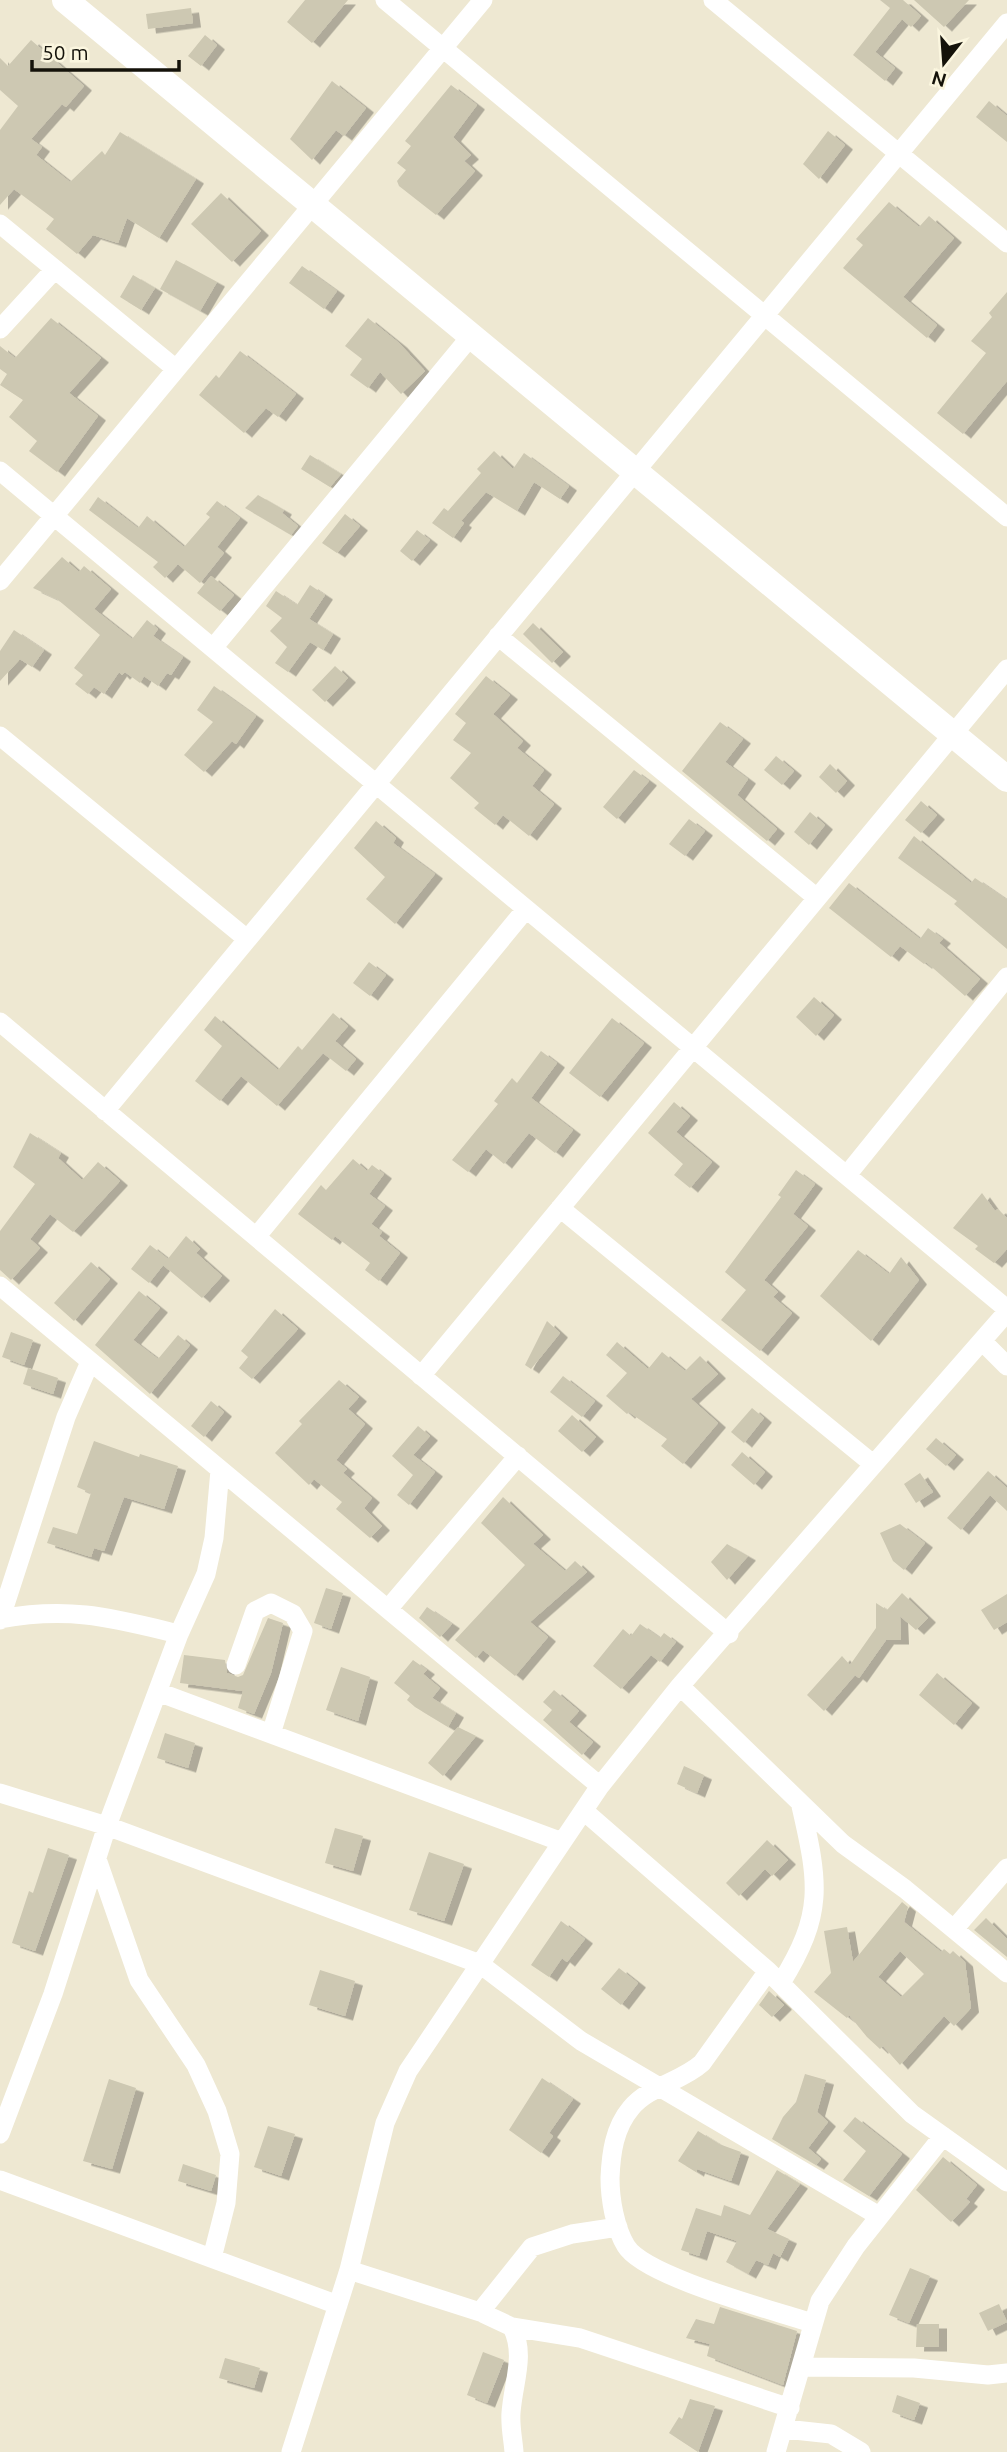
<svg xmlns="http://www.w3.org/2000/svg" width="1007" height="2452" font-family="Ubuntu,sans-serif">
  <defs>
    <filter id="shadow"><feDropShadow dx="8" dy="4.5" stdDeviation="0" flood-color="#0004"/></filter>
  </defs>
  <rect width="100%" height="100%" fill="#eee8d2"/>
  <path fill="#cdc8b2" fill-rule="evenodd" filter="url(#shadow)" d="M305,0h43l-36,43 -25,-21z
    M880,0h23l18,16 -10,11 -9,-8 -27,33 20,16 -10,13 -32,-26 37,-47z
    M914,0h55l-25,27z
    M191,8l2,15 -45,6 -2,-15z
    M205,35l12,10 -16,21 -13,-10z
    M31,40l53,46 -18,21 -4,-3 -31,35 11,8 -6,8 34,27 32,-31 3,4 15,-23 76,47 -37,59 -32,-20 -9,25 -25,-8 -16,19 -31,-25 8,-10 -40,-30 -14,16v-75l18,-24 -18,-16v-32l8,8z
    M332,81l34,27 -22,28 -8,-6 -24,30 -22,-21z
    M451,85l26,20 -24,32 18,18 -7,6 11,10 -39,44 -37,-29 -2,-5 9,-11 -9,-7 14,-17 -6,-5z
    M989,101l18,15v26l-31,-25z
    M828,131l17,14 -26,34 -16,-15z
    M221,193l40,38 -29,31 -41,-38z
    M889,202l30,25 10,-11 25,22 -51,59 34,28 -10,13 -84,-70 20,-23 -7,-6z
    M176,260l41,22 -17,29 -40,-22z
    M302,266l35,25 -13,18 -35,-26z
    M133,275l22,13 -14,22 -21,-13z
    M1007,292v89l-44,53 -26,-21 49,-60 -15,-12 21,-24 -3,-4z
    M51,318l50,40 -32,35 29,23 -41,56 -28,-21 8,-10 -28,-24 14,-17 -23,-15 7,-11 -7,-5v-23l15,12z
    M368,318l31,25 26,28 -24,23 -21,-22 -12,16 -18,-13 12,-16 -17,-13z
    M240,351l56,43 -18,23 -12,-9 -22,25 -45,-38 17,-20 3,3z
    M494,451l19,18 11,-16 45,33 -9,13 -26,-17 -17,29 -31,-19 -25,29 3,2 -11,15 -21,-15 12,-15 4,3 33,-38 -4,-4z
    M310,455l31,19 -11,13 -29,-18z
    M258,495l26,15 -2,3 16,13 -7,9 -46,-27z
    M98,497l40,31 9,-12 37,31 26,-30 -4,-3 11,-13 23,17 -23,29 7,6 -24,30 -22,-19 -13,14 -12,-11 5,-5 -69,-52z
    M345,514l15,12 -23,27 -15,-10z
    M417,530l13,10 -18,21 -12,-10z
    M62,557l17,15 5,-6 27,23 -17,20 38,30 15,-19 11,9 -5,7 30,21 -12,18 -4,-2 -9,13 -14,-10 -4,7 -15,-11 -3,3 -3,-3 -15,22 -10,-7 -6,7 -13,-10 8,-9 -9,-7 26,-33 -43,-36 -24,-11z
    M211,576l23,19 -14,16 -23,-18z
    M310,585l15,10 -16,24 24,15 -10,16 -13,-8 -22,30 -13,-9 12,-16 -17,-16 12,-13 -16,-12 10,-15 21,14z
    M533,623l30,29 -11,11 -29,-29z
    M14,630l30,20 -12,17 -12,-8 -20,22v-30z
    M335,666l13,12 -23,24 -13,-12z
    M486,676l24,19 -17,19 30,27 -6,7 27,22 -12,16 22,18 -25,32 -26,-21 -8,10 -21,-17 5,-5 -29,-25 21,-25 -18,-13 13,-17 -11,-9z
    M214,686l42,30 -20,28 -4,-3 -28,31 -20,-17 29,-33 -16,-12z
    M720,722l23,17 -18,23 23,17 -11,16 40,34 -10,12 -85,-70z
    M776,756l18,15 -12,14 -18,-15z
    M830,764l17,17 -11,12 -17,-16z
    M634,770l15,11 -32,38 -14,-12z
    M921,801l16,14 -16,18 -16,-13z
    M810,812l15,13 -16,20 -15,-13z
    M689,819l16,12 -20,25 -16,-12z
    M376,821l20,17 -3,5 42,31 -40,50 -29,-25 19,-22 -31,-29z
    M914,836l57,47 4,-5 32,22v49l-53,-45 3,-3 -59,-43z
    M849,883l71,56 8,-11 15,11 -4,4 41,36 -15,17 -39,-34 -2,2 -24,-18 -9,11 -62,-49z
    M369,962l17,13 -16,21 -17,-13z
    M814,997l20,18 -18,21 -20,-19z
    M333,1013l15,13 -13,15 21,18 -10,12 -23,-18 -46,53 -36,-30 -21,25 -25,-20 27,-35 -18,-16 11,-14 63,54 20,-24 4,4z
    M612,1018l32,25 -44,54 -31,-24z
    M541,1051l16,12 -26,35 42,32 -18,23 -26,-20 -25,31 -18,-15 -18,23 -16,-12 46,-56 -4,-3 18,-23 5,5z
    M674,1102l16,14 -14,16 36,30 -22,26 -16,-13 9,-11 -35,-31z
    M30,1133l31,20 -3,5 24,22 16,-18 22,19 -47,51 -23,-18 -20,25 10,9 -29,32 -11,-10v-39l35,-47 -22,-17z
    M353,1159l14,12 5,-6 12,9 -15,20 16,12 -14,18 11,8 -3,4 21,17 -21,28 -14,-11 5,-7 -35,-27 -3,4 -34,-26 23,-29 5,5z
    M796,1170l19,14 -22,30 15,12 -44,54 14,12 -5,5 19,16 -32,38 -39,-31 25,-30 -21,-18 56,-75 -3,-2z
    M982,1193l13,18 3,-2 9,9v31l-13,14 -19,-14 3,-3 -25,-18z
    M186,1236l14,13 -4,4 26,23 -20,22 -39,-33z
    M150,1245l18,14 -19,24 -18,-14z
    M858,1250l31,24 12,-17 18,23 -48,61 -51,-45z
    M91,1262l19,17 -36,42 -20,-18z
    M139,1291l21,17 -27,32 25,19 20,-24 12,10 -40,49 -55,-49z
    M275,1309l23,20 -46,50 -13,-11 9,-11 -7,-6z
    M547,1321l13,12 -29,36 -6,-4z
    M11,1332l22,8 -9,25 -22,-8z
    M617,1342l31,27 14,-17 23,19 15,-15 18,18 -27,25 27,24 -35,41 -22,-18 6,-7 -38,-27 -2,2 -21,-18 21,-23 -21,-18z
    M28,1368l30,10 -5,16 -30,-10z
    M563,1376l32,25 -13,16 -32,-25z
    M339,1380l20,17 -11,12 17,15 -29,36 11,9 -4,4 29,25 -8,10 18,18 -12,12 -34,-29 6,-7 -28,-23 -5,6 -34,-32 27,-29 -3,-3z
    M211,1401l13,11 -20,25 -13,-11z
    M752,1408l12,10 -20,25 -13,-11z
    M572,1415l24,22 -14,15 -24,-21z
    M418,1426l12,10 -17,19 22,17 -26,33 -12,-10 16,-20 -21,-19z
    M936,1438l20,17 -10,11 -20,-17z
    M94,1441l45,16 1,-3 38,12 -14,43 -40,-12 -20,54 -10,-3 -3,9 -44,-14 6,-16 24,7 14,-41 -14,-6z
    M742,1452l23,20 -11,13 -23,-20z
    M988,1471l19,17v23l-17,-16 -29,35 -14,-12z
    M920,1473l13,19 -17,11 -12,-19z
    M503,1497l40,38 -10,9 32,27 10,-10 12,11 -57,50 18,15 -33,39 -32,-26 -7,8 -21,-18 70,-75 -44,-42z
    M900,1524l25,19 -21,27 -11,-9 -13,-28z
    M727,1544l21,12 -21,24 -16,-18z
    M326,1588l17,5 -12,36 -17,-6z
    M902,1593l26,25 -12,12 -16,-14 1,24h-15l-27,38 -4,-3 -31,36 -17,-16 35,-39 8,9 26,-37v-25l11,7z
    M1007,1594v28l-13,8 -13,-20z
    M427,1607l25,17 -12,13 -21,-19z
    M268,1618l15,5 -12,50 -17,41 -16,-6 5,-17 -63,-8 4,-28 41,5 2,13 11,4 5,-2z
    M640,1624l20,14 4,-5 12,9 -16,20 -9,-7 -30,34 -28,-23 30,-37 8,7z
    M413,1660l14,10 -4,4 17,14 -8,10 24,15 -8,14 -33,-20 -8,-7 3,-4 -16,-13z
    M341,1667l29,10 -12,44 -32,-11z
    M937,1673l35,30 -18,22 -35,-30z
    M554,1690l25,21 -10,11 24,20 -11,13 -39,-35 9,-10 -9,-8z
    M458,1727l18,9 -33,40 -15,-13z
    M165,1733l30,10 -7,25 -31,-10z
    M684,1766l20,9 -7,18 -20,-9z
    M335,1828l28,8 -10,35 -28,-8z
    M767,1840l21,20 -16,16 -7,-7 -26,27 -13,-13z
    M48,1848l21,7 -34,96 -23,-8 17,-52 4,2z
    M429,1852l35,12 -20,57 -35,-11z
    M902,1902l6,5 -4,15 37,30 3,-3 6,5 3,-3 12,11 6,46 -17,18 -10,-10 -44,49 -17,-19 -3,3 -13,-12 -18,-22 -2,3 -33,-26 17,-19 -7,-42 23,-4 6,35zM900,1951l24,23 -23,23 -23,-20z
    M986,1918l21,21v18l-33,-27z
    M561,1921l24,18 -18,23 -5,-4 -13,19 -18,-12z
    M619,1968l19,15 -17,22 -20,-16z
    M320,1970l35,11 -10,35 -36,-11z
    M769,1991l15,14 -12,12 -13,-12z
    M805,2074l21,6 -9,32 11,10 -20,26 13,11 -5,6 -44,-26 11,-22 13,-15z
    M542,2078l31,21 -24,34 4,3 -12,17 -32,-23z
    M109,2079l27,9 -24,81 -29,-8z
    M855,2117l47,37 -33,42 -26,-16 23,-29 -23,-20z
    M268,2126l27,8 -14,42 -27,-9z
    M698,2131l21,13 22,8 -10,29 -34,-12 -1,3 -18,-11z
    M943,2157l34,28 -11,14 4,3 -19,20 -35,-32z
    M183,2164l33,11 -5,16 -33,-10z
    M777,2170l23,14 -33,45 22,10 -9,18 -7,-4 -5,12 -12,-5 -8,14 -22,-12 11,-21 -30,-10 -8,25 -18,-6 15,-42 25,8 3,-11 26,10z
    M910,2268l20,8 -21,47 -20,-8z
    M999,2304l8,18 -19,9 -9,-18z
    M720,2307l77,24 -14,54 -76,-29 3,-12 -24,-6 10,-19 18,5z
    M917,2324h22v23h-23z
    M483,2352l21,8 -17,43 -20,-8z
    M225,2358l35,10 -6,20 -35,-10z
    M897,2395l23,8 -6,17 -22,-8z
    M690,2399l25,7 -17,46 -29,-19 10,-16 3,2z"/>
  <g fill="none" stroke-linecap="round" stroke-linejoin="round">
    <path stroke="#fff" stroke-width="19" d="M385,0l622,517
      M713,0l294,243
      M0,224l176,145
      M0,329l55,-60
      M0,471l1007,838
      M0,581l483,-581
      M498,636l319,262
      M213,648l258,-312
      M0,736l247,203
      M0,1022l729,612
      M105,1111l902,-1088
      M847,1175l160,-198
      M560,1208l313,256
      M256,1237l270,-328
      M0,1286l600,500
      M983,1342l24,24
      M421,1376l586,-707
      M388,1609l130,-153
      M0,1619c70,-13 112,-1 179,15
      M0,1620l66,-203 24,-55
      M236,1665l19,-54 16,-8 22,11 10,17 -32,103
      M680,1686l163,158 62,45 102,84
      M158,1692l404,150
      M0,1793l107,33 373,138 101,77 298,175
      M584,1811l184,160 144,143 95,68
      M97,1859l42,121 57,85 21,46 13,43 -4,49 -14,55
      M954,1929l53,-61
      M768,1971l-66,92c-21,19 -53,23 -71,45 -17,20 -20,46 -21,70 0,21 5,50 16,68 19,31 147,64 186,77
      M781,1983c43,-69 38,-99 20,-177
      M0,2134l53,-140 54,-168 72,-192 27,-60 8,-36 6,-68
      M0,2180l338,125
      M349,2270l131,42 32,15 68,11 210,70
      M480,2312l52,-65 40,-13 46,-7
      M512,2327c14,28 1,56 -1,86 -1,13 2,26 3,39
      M801,2367l113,1 74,7 19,-2
      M785,2429l46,5 30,18
      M291,2452l58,-182 36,-147 23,-52 192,-285 80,-100 327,-374
      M776,2452l44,-151 36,-55 87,-110"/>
    <path stroke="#fff" stroke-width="26" d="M65,0l942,779"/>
  </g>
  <g transform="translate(944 63) rotate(197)" stroke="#fbf6df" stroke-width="5" paint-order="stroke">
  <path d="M0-5L12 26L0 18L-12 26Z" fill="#14120a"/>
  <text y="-10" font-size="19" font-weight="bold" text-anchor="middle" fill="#14120a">N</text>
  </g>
  <path d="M32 60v10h147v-10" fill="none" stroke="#14120a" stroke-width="3.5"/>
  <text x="42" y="60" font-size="21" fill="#14120a" stroke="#fbf6df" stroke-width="5" paint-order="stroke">50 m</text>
</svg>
